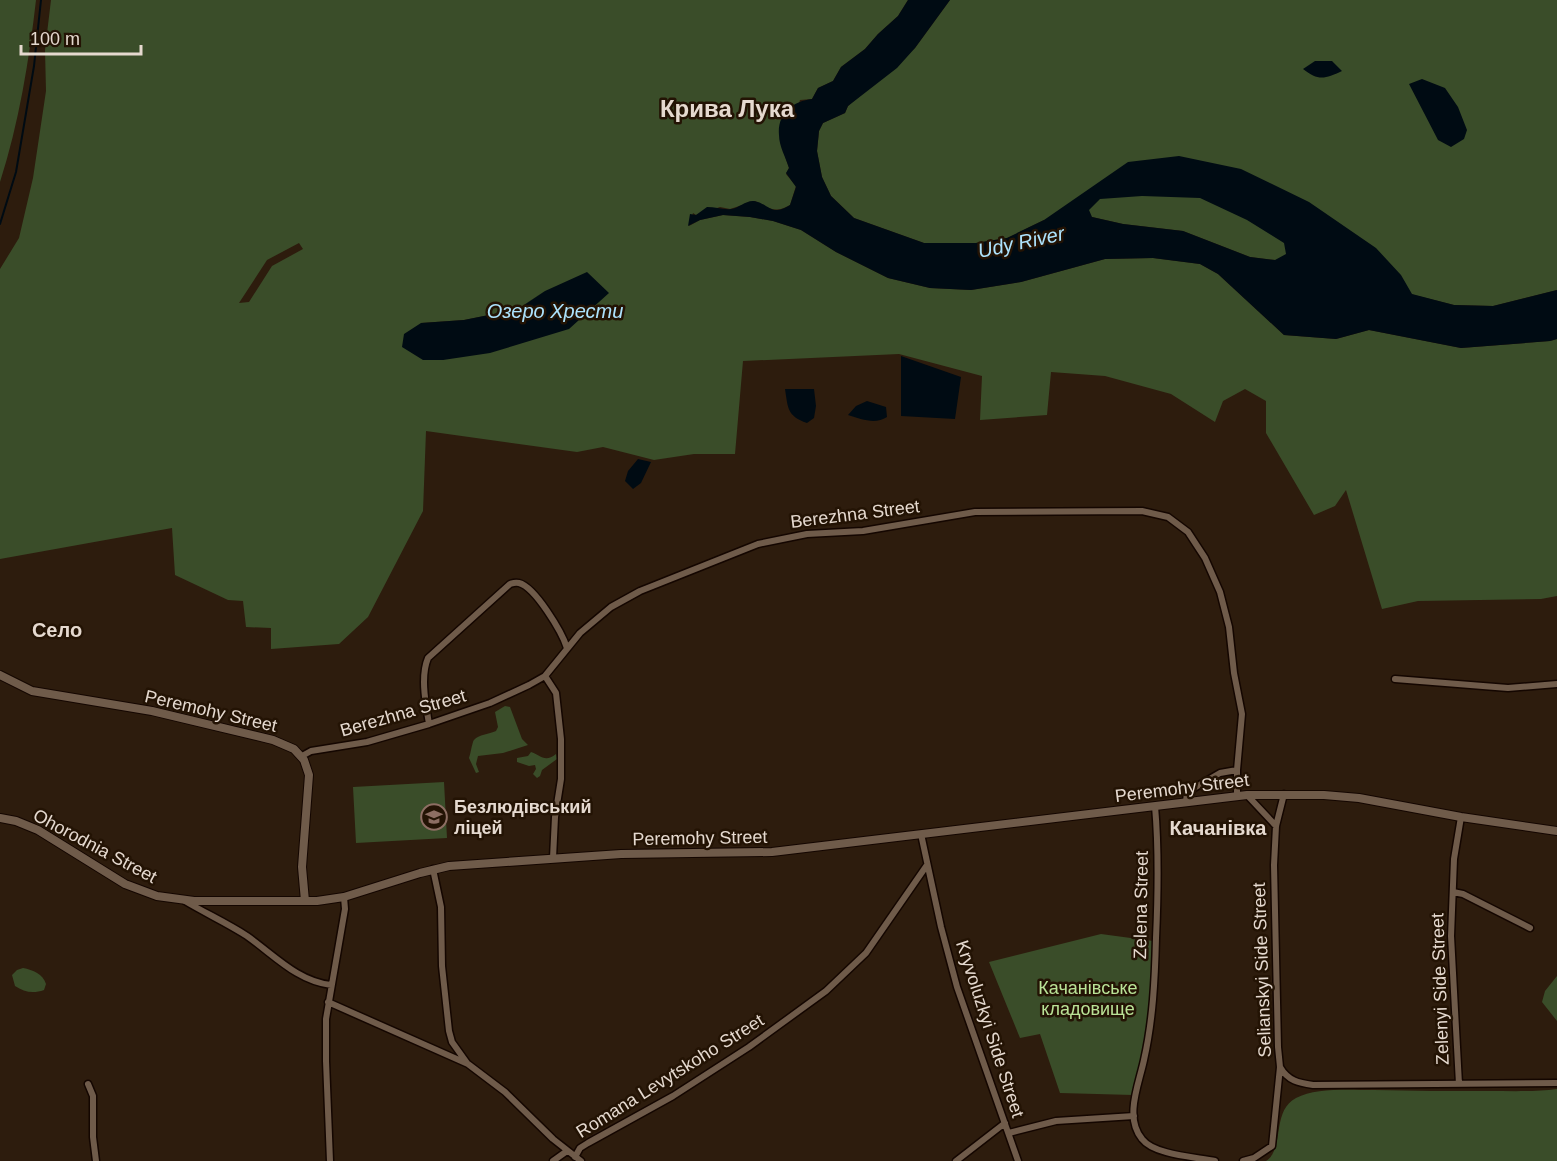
<svg xmlns="http://www.w3.org/2000/svg" width="1557" height="1161" font-family="Helvetica,sans-serif">
  <rect width="100%" height="100%" fill="#2d1c0d"/>
  <path fill="#3a4d29" fill-rule="evenodd" d="M0,0h36c-7,61 -17,123 -36,182z
    M51,0h857l-10,16 -20,18 -13,15 -24,18 -8,14 -15,7 -6,11 -12,1 -16,53 5,15 -3,6 10,12 -6,19c-15,9 -21,3 -35,-4l-25,8 -10,-2 -24,8 -3,-2 -4,13 11,-6 23,-5 27,2 23,4 28,9 35,22 52,26 42,10 41,2 50,-8 84,-23 48,-1 47,6 18,10 66,61 52,4 33,-9 92,18 89,-7 7,-2v257l-16,3 -123,2 -36,8 -36,-119 -11,16 -21,9 -48,-82v-32l-21,-12 -22,12 -8,21 -44,-28 -66,-18 -54,-4 -4,43 -67,5 2,-44 -83,-22 -156,7 -8,93h-41l-40,6 -51,-13 -26,5 -151,-21 -3,80 -55,106 -29,27 -68,5v-21l-25,-1 -3,-26 -15,-1 -53,-25 -3,-47 -172,31v-290l19,-31 14,-60 13,-87 -1,-41zM299,243l4,6 -31,17 -23,36 -10,1 28,-43zM545,291l-102,69 -22,-37 43,-3 54,-11z
    M950,0h607v290l-64,16 -39,-1 -179,-45 -25,-3 -67,-26 -60,-7 -31,-7 -48,3 -37,18 -31,5h-52l-70,-25 -23,-22 -9,-19 -5,-26 2,-20 4,-8 22,-10 3,-7 67,-58z
    M505,706l5,1 12,32 6,6 -25,8 -25,3 -2,8 3,8 -3,1 -7,-15c2,-6 2,-10 4,-16 2,-7 17,-8 23,-11l2,-4 -3,-15z
    M531,752c9,3 14,11 25,2l1,5 -15,11 -2,6 -3,2 -4,-4 3,-5 -1,-4 -6,1 -12,-4v-4l11,-2z
    M444,782l3,56 -91,5 -3,-56z
    M1101,934l52,7 -4,81 -16,73 -73,-2 -20,-59 -20,4 -31,-76z
    M23,968c10,2 20,6 23,16l-2,6c-11,4 -20,2 -29,-4l-3,-11 5,-5z
    M1557,976v45l-15,-19 3,-11z
    M1557,1089v72h-291c19,-12 5,-50 30,-63 20,-11 56,-8 78,-8 38,1 76,1 114,1 23,0 47,1 69,-2z"/>
  <path fill="#000b13" fill-rule="evenodd" d="M908,0h42l-35,48 -18,20 -49,38 -3,7 -22,10 -4,8 -2,20 5,26 9,19 23,22 70,25h52l31,-5 37,-18 84,-58 51,-6 62,13 68,33 67,46 25,27 11,19 42,11 39,1 64,-16v49l-7,2 -89,7 -92,-18 -33,9 -52,-4 -66,-61 -18,-10 -47,-6 -48,1 -84,23 -50,8 -41,-2 -42,-10 -52,-26 -35,-22 -28,-9 -23,-4 -27,-2 -23,5 -12,6 2,-12 6,1 11,-8c8,0 17,3 24,2 8,-1 15,-9 23,-8 16,3 17,16 36,4l6,-18 -10,-14 3,-5c-3,-10 -10,-22 -10,-33 -2,-21 14,-34 33,-36l6,-11 15,-7 8,-14 24,-18 13,-15 20,-18zM1142,196l58,2 47,22 37,23 2,11 -11,6 -25,-3 -67,-26 -60,-7 -31,-7 -3,-7 11,-11z
    M1315,61h17l10,10c-17,8 -24,10 -39,-2z
    M1422,79l23,9 13,19 9,23 -3,9 -13,8 -13,-7 -29,-56z
    M587,272l22,21 -40,36 -79,24 -47,7h-20l-21,-13 2,-13 17,-11 43,-3 54,-11 27,-18z
    M901,356l60,21 -6,42 -54,-3z
    M785,389h29l2,17 -2,12 -7,5c-20,-7 -19,-15 -22,-34z
    M867,401l19,6 1,10c-12,8 -26,2 -39,-2l8,-9z
    M638,459l13,3 -10,21 -8,6 -8,-8 3,-10z"/>
  <g fill="none" stroke-linecap="round" stroke-linejoin="round">
    <path stroke="#000b13" stroke-width="2" d="M0,224l16,-52 18,-106 7,-66"/>
    <g stroke="#140600" stroke-width="9">
      <path id="minor" d="M545,676l11,17 5,46v40l-6,38 -2,41
        M1395,679l113,9 49,-4
        M429,724c-3,-19 -9,-47 -1,-66l82,-74c3,-1 5,-2 9,-1 16,4 43,49 48,65
        M302,756l9,-5 56,-9 62,-18 61,-21 39,-18 16,-9 35,-43 31,-26 29,-16 118,-47 49,-10 56,-3 112,-19 167,-1 26,6 20,15 17,26 15,34 9,35 5,46 8,41 -5,56v26
        M1247,795l29,31
        M1186,802l1,-10 2,-1 31,-18 17,-3
        M1155,806c4,45 3,88 1,132 -1,41 -3,82 -12,122 -5,24 -20,57 -2,79 12,16 54,18 73,22
        M921,834l20,93 16,60 61,174
        M433,869l8,38 1,59 7,65 3,11 15,21
        M1453,892l10,2 67,34
        M185,901c20,12 42,22 62,35 27,19 50,45 84,49
        M328,1002l140,62 37,28 48,47 28,22
        M1280,1067c8,14 19,16 33,18l244,-2
        M88,1084l5,12v41l3,24
        M1459,1084l-8,-148 3,-77 7,-42
        M1009,1133l47,-12 78,-5
        M575,1157l5,-9 8,-5 85,-47 76,-49 77,-56 40,-38 61,-88
        M330,1161l-4,-100v-42l19,-110 -1,-12
        M553,1161l14,-10
        M956,1161l49,-38
        M1243,1161l11,-3 18,-12 8,-79 -2,-20 -4,-182 2,-39 8,-32"/>
    </g>
    <g stroke="#140600" stroke-width="10">
      <path id="tertiary" d="M0,675l32,16 120,20 121,29 21,9 10,11 5,15 -7,92 3,34
        M0,818l16,3 22,9 87,54 32,12 37,5h123l27,-4 76,-24 29,-7 172,-12 151,-2 475,-57h77l35,3 102,19 96,14"/>
    </g>
    <use href="#minor" stroke="#6f5b4a" stroke-width="6"/>
    <use href="#tertiary" stroke="#6f5b4a" stroke-width="8"/>
  </g>
  <defs>
    <g id="school-ring" transform="scale(1.35)"><circle r="9.5" fill="#231304" stroke="#8d6e63" stroke-width="1.5"/><path d="M0-5L7-2L0 1L-7-2ZM-4 1L0 2.5L4 1V4Q0 6-4 4Z" fill="#8d6e63"/></g>
  </defs>
  <g fill-rule="evenodd">
    <use href="#school-ring" x="434" y="817"/>
  </g>
  <g text-anchor="middle" stroke-width="5" stroke-linejoin="round" paint-order="stroke">
    <g font-size="18" fill="#e5d9cf" stroke="#231304">
      <text transform="translate(855 514) rotate(-7)" y="6">Berezhna Street</text>
      <text transform="translate(211 711) rotate(13)" y="6">Peremohy Street</text>
      <text transform="translate(403 713) rotate(-16)" y="6">Berezhna Street</text>
      <text transform="translate(1182 788) rotate(-7)" y="6">Peremohy Street</text>
      <text transform="translate(700 838) rotate(-1)" y="6">Peremohy Street</text>
      <text transform="translate(95 846) rotate(28)" y="6">Ohorodnia Street</text>
      <text transform="translate(1141 905) rotate(-89)" y="6">Zelena Street</text>
      <text transform="translate(1262 970) rotate(-92)" y="6">Selianskyi Side Street</text>
      <text transform="translate(1440 989) rotate(-92)" y="6">Zelenyi Side Street</text>
      <text transform="translate(990 1029) rotate(72)" y="6">Kryvoluzkyi Side Street</text>
      <text transform="translate(670 1076) rotate(-32)" y="6">Romana Levytskoho Street</text>
    </g>
    <g font-size="18" font-weight="bold" fill="#e5d9cf" stroke="#231304" text-anchor="start">
      <text x="454" y="813">Безлюдівський<tspan x="454" dy="21">ліцей</tspan></text>
    </g>
    <g font-size="18" fill="#bae397" stroke="#231304">
      <text x="1088" y="994">Качанівське<tspan x="1088" dy="21">кладовище</tspan></text>
    </g>
    <g font-size="20" font-style="italic" fill="#ade3fd" stroke="#231304">
      <text transform="translate(1021 242) rotate(-12)" y="7">Udy River</text>
      <text x="555" y="318">Озеро Хрести</text>
    </g>
    <g font-size="20" font-weight="bold" fill="#e5d9cf" stroke="#231304">
      <text x="57" y="637">Село</text>
      <text x="1218" y="835">Качанівка</text>
    </g>
    <g font-size="24" font-weight="bold" fill="#e5d9cf" stroke="#231304">
      <text x="727" y="117">Крива Лука</text>
    </g>
  </g>
  <path d="M21 45v9h120v-9" fill="none" stroke="#e5d9cf" stroke-width="3"/>
  <text x="30" y="45" font-size="18" fill="#e5d9cf" stroke="#231304" stroke-width="4.5" paint-order="stroke">100 m</text>
</svg>
